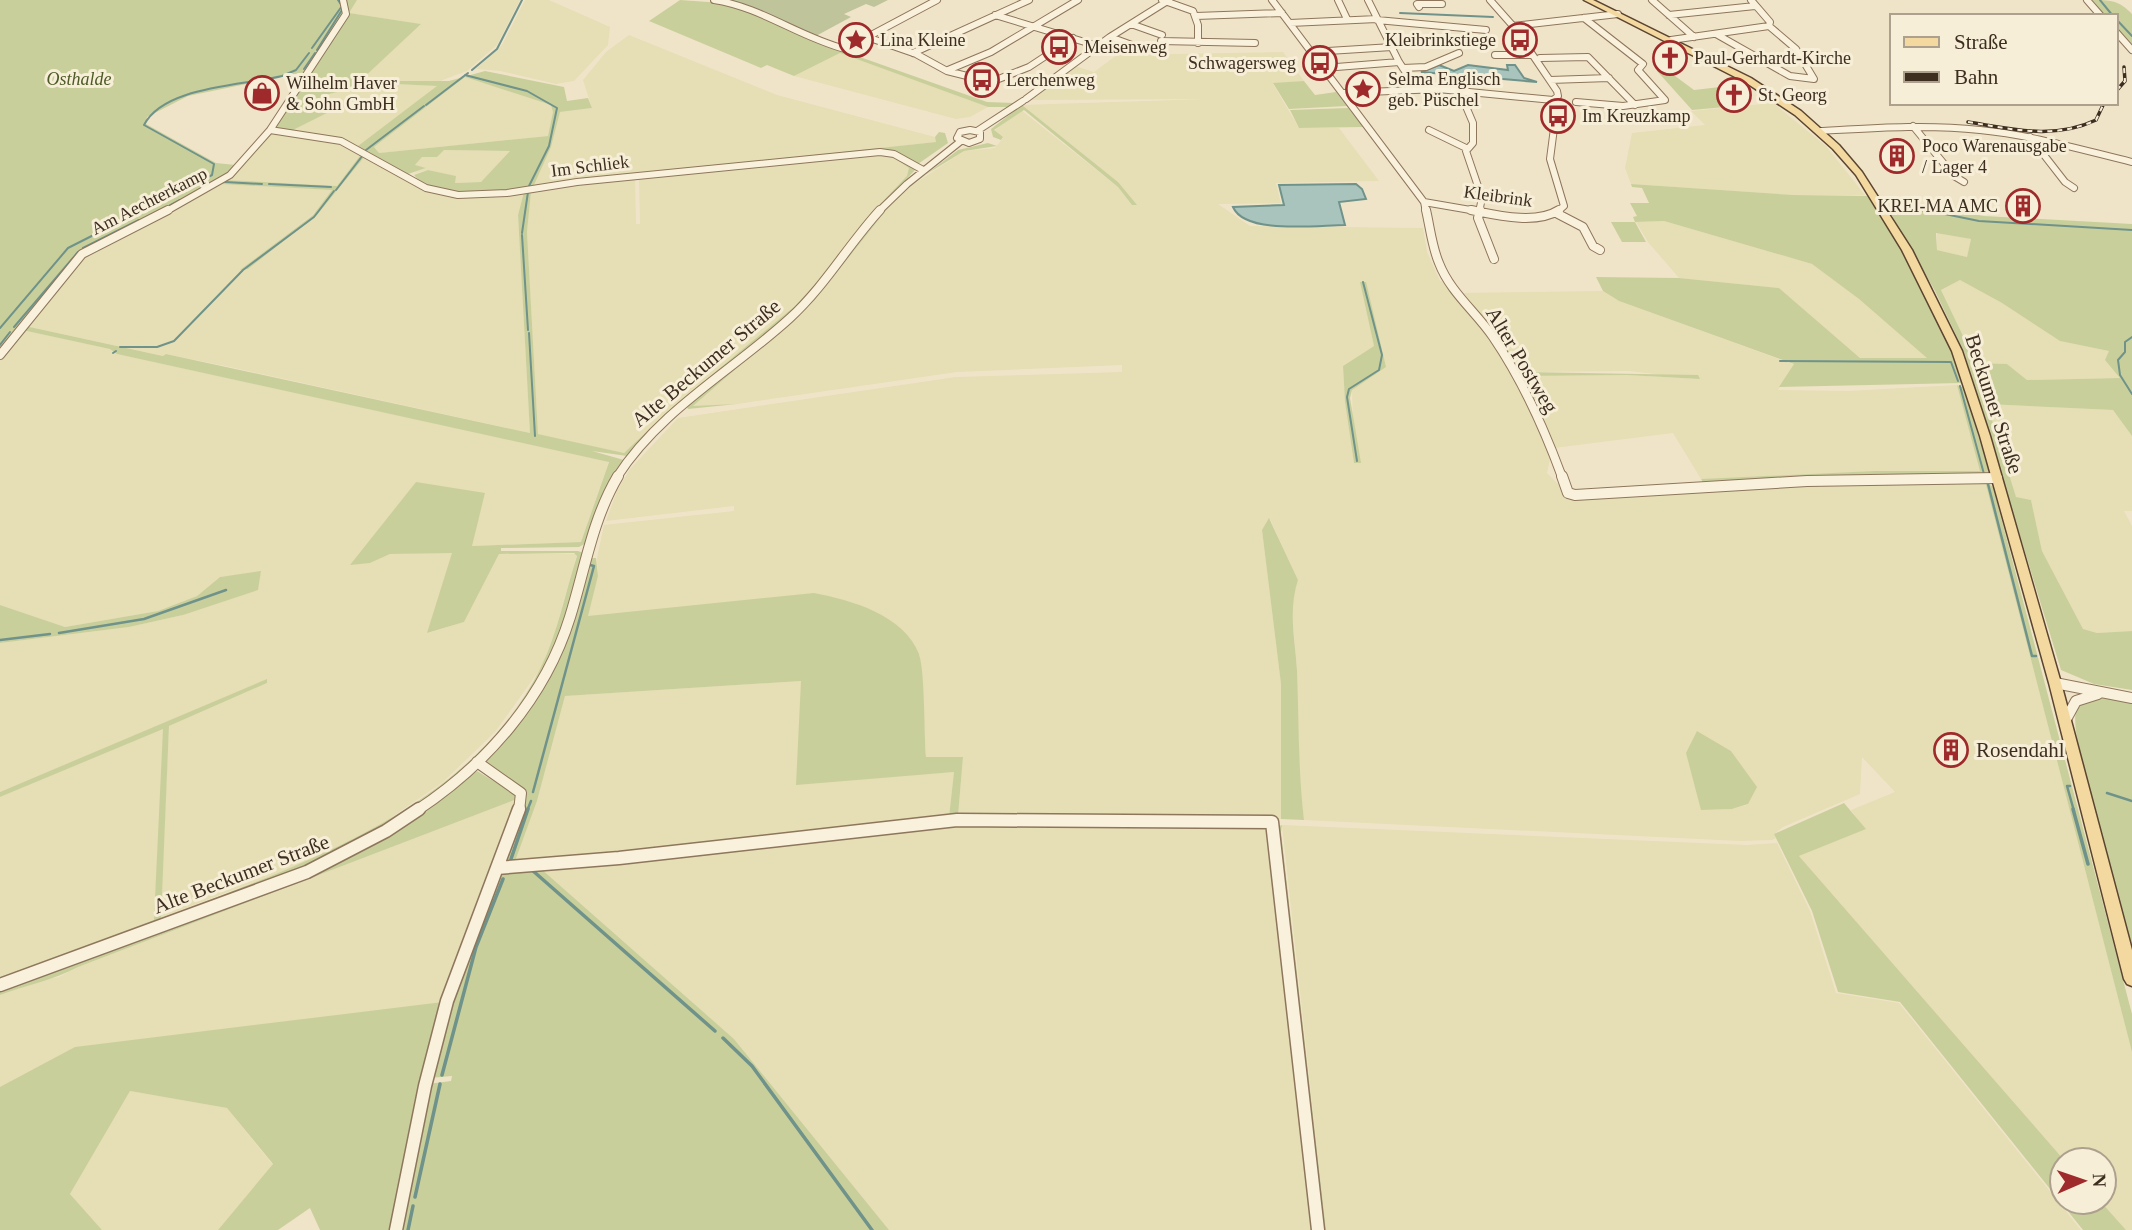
<svg xmlns="http://www.w3.org/2000/svg" width="2132" height="1230" font-family="'Times New Roman',serif">
  <rect width="100%" height="100%" fill="#f0e4c8"/>
  <path fill="#e6deb5" fill-rule="evenodd" d="M357,0h163l-23,45 -30,26 -27,10h-81l62,-57 -73,-11z
    M525,0h24l61,27 -2,18 -34,36 -18,3 -56,-13 -24,-2 26,-24z
    M629,35l148,60 158,42 2,5 -403,43 17,-38 9,-35 32,-4 -9,-28 23,-28z
    M1283,52l21,29 -31,3 26,44h40l40,53 -103,2 5,20 -63,1 32,22 173,2 4,24 13,29 7,1 42,53 22,35 1,9 10,10 29,66 -4,18 12,12 6,13 242,-15 178,-2 147,571v178h-6l-25,-28h3v-42h-40l-265,-304 66,-27 -14,-19 44,-18 -33,-35 -2,37 -77,33 -9,7 2,4 -4,2 -32,1 -436,-21 -5,-39 -2,-113 -6,-66 7,-22 -28,-61 -8,11 19,154v135l-323,-3 5,-58h-37l-6,-103 -333,-38 11,-41 -1,-18 7,-33 130,-14v-5l-128,15 11,-30 13,-22 48,-51 278,-41 166,-5v-7l-165,7 -220,32 -45,3 122,-106 78,-98 16,-15 56,-37 31,-3 8,-10 -9,-7 27,-21 97,77 14,18 -14,-23 -96,-77 186,-6 -180,1 47,-34 19,6 23,-17zM1360,282l26,85 -34,22 2,74 -9,-61 -2,-36 31,-20zM1697,731l34,20 25,36 -9,18 -15,4 -31,1z
    M840,53l148,54 -18,10 -14,2 -162,-43z
    M465,77l86,28 2,7 -5,24 -169,17 -5,-6z
    M374,83l64,3 -80,60 -16,-6 -51,-9 40,-20 -7,-16z
    M1773,103l53,43 39,49h-71l-163,-11 -6,-16 7,-35 73,-8 -14,-14z
    M273,133l67,9 22,11 -25,33 -111,-6z
    M444,150l67,1 -30,31 -27,1 1,-7 -27,-6 -16,4 14,-6 -12,-2 8,-9z
    M878,153l11,2 21,13 -3,9 -93,110 -47,45 -93,74 -47,45 -4,2 -85,-19 -11,-202 4,-40 104,-14 1,46h4l-1,-47z
    M366,155l67,37 24,4 67,-4 -6,23 12,218 -300,-66 -64,-13 -2,2 -139,-30 50,-64 18,-14 127,-64 113,6 -20,24 -71,55h6l69,-54z
    M1664,221l148,43 47,35 69,59h-68l-81,-70 -100,-10 -31,-36 -12,-20z
    M1937,233l34,6 -4,18 -30,-7z
    M1960,280l42,23 58,38 49,10 11,27 -93,2 -20,-16 -31,-1 -35,-73z
    M1603,291l16,10 176,64 -17,25 70,1 109,-6 24,86h-107l-173,8 -28,-46 -119,15 -12,-33 -22,-39 107,-1 72,4 -70,-8 -112,1 -57,-79z
    M22,330l89,19 6,5 492,107 -28,81 -110,4 14,-53 -135,71 20,-1 20,-9 63,-2 -25,81 36,-11 35,-68h78l-22,78 -14,36 -46,64 -52,50 -64,44 -70,35 -149,57 9,-192 98,-43 -1,-3 -266,112v-149l129,-16 54,-12 76,-34 2,-9 -41,5 -23,19 -39,15 -93,16 -65,-22v-248z
    M1987,404l126,6 19,26v75h-8l8,15v105l-35,2 -14,-4 -41,-78 -11,-51 -15,-2z
    M801,681l117,93 36,-2 -5,45 -435,47 23,-63 28,-105z
    M164,728l-9,192 -155,57v-180z
    M517,799l-23,69 -32,75 -19,59 -443,85v-92l41,-15 18,-3 19,-10z
    M958,823l307,5 5,6 44,396h-425l-155,-191 -195,-172z
    M1282,825l465,20 30,-2 33,68 26,82 63,10 182,227h-755z
    M130,1091l97,17 46,57 -55,65h-116l-32,-36z"/>
  <path fill="#c9cf9b" fill-rule="evenodd" d="M0,0h340l3,14 -38,58 -117,24 -41,21 -1,7 70,39 20,2 -14,15 -132,67 -77,84 1,2 -14,18z
    M346,0h11l-8,13 72,11 -61,57h89l36,-10 79,16 3,14 21,-3 4,10 -32,4 -9,35 -17,38 402,-43 -1,-5 4,-5 6,1 3,10 -30,21 -24,-13 -386,41c-30,1 -74,7 -94,-17l14,-5 28,6 -1,7 26,-1 29,-31 -66,-1 -7,7h-15l-7,8 11,3 -18,6 -50,-28 79,-60 -63,-3 -49,12 6,16 -40,20 -17,-4 74,-114zM465,77l86,28 2,7 -5,24 -169,17 -5,-6z
    M680,0l56,4 107,47 144,51 27,1 -7,4h-19l-148,-54 -46,23 -27,-11 -6,3 -112,-47z
    M2092,0c18,0 27,0 40,14v31l-16,-17v-12h-11z
    M1667,70l27,20 26,-3 16,19 -44,4 -35,-39z
    M1304,81l11,14 21,-3 11,14 -58,3 -16,-26z
    M1022,105l96,77 19,23h-5l-14,-18 -94,-77 -30,20 9,7 -2,3 -8,-3 -2,-8z
    M1348,108l15,19 -64,1 -9,-18z
    M988,143l9,3 -33,5 -47,29 -25,23 -78,98 -121,105 44,-2 -49,5 -1,-2 78,-65 126,-141 67,-51z
    M362,153l4,2 -49,60 -69,54 -8,1 73,-55 19,-25 -112,-6 6,-4 111,6z
    M878,153c14,0 29,7 37,17l-35,37 -54,70 -35,38 -116,95 -48,46 -35,-5 32,9 -24,41 -14,42 -7,4 -78,1v3h77l6,2c-11,39 -19,81 -39,117 -80,146 -235,197 -382,252l-3,-3 -10,8 -150,55v-5l154,-57 9,-191 -163,68v-5l267,-113v4l-98,43 -8,192c28,-9 56,-21 84,-32 114,-44 239,-103 296,-219 17,-35 24,-74 36,-111l-3,-3 -75,1 -35,68 -37,11 25,-80 -62,1 -20,9 -20,2 66,-83 69,11 -13,53 109,-4 28,-80 -492,-108 -7,-5 -88,-19 3,-4 138,30 3,-2 364,79 -12,-218 6,-23h7l-4,40 11,202 86,19 50,-47 121,-100 36,-39 33,-46 43,-45 2,-8 -19,-13z
    M1631,184l163,11 75,1c38,56 74,121 93,187l-183,4 15,-23 -175,-63 -16,-10 -7,-14 83,1 100,10 81,70h67l-68,-59 -47,-35 -148,-43 -29,1 11,20h-24l-11,-20h24l-2,-5 4,-1 -7,-13h19l-7,-15 -10,-1z
    M1897,205l33,1 54,10 148,8v212l-19,-26 -126,-6 29,93 15,3 11,51 41,78 14,4 35,-2v59l-38,-6 -33,-14 -97,-318 -29,-61 -48,-84zM1936,233l35,6 -4,18 -30,-7zM1960,280l42,23 58,38 49,10 -4,9 15,18 -93,2 -20,-16 -31,-1 -35,-73z
    M1360,282h6l20,85 -34,23 -2,8 11,65h-7l-9,-61 -2,-36 31,-20z
    M1517,372l181,3 2,4 -73,-4 -107,1z
    M1957,385l7,3 25,84 -3,3 -280,12 -5,-8 173,-8h106z
    M1985,481l8,6 139,527v38z
    M1269,518l29,62c-10,31 -3,58 -1,90 2,51 1,100 7,150l-23,-1v-135l-19,-154z
    M589,558h7l2,18 -10,40 226,-23c37,7 90,22 105,61 6,17 5,81 7,103h37l-5,59 -9,1 5,-45 -158,13 5,-104 -236,15 -28,105 -23,63 -9,-3 20,-69 -38,-26 -1,-5 72,-100z
    M261,571l-3,19 -75,25 -54,12 -129,16v-38l65,22 93,-16 39,-15 23,-19z
    M2091,697l41,4v245c-11,-39 -64,-206 -56,-235 2,-8 8,-11 15,-14z
    M1697,731l34,20 26,36 -9,17 -16,5 -31,1 -15,-57z
    M477,771l38,23 2,5 -439,168c-24,13 -52,18 -78,28v-6l317,-119z
    M1844,803l22,26 -67,27 265,304 -2,42h39l25,28h-43l-183,-228 -62,-10 -26,-81 -38,-77z
    M1282,825l-1,7 45,398h-5l-44,-403z
    M539,867l195,172 155,191h-489l28,-146 23,-3 1,-5 -22,2 20,-76 48,-125 4,-3z
    M443,1002l-50,228h-73l-10,-22 -32,22h-60l55,-66 -46,-56 -97,-17 -60,103 32,36h-102v-143l75,-40z"/>
  <path fill="#bfc49a" d="M727,0h161l-14,7 -8,-3 -22,10 7,3 -37,20 -53,-27z"/>
  <path fill="#a9c4bc" stroke="#6f938a" stroke-width="2" d="M1439,65l15,6 14,-6 40,5 -1,-5h8l9,13 13,4 -116,-10z
    M1356,184l6,5 4,10 -27,3 6,23c-27,0 -100,10 -112,-18l51,-2 -5,-20z"/>
  <g fill="none" stroke-linecap="round" stroke-linejoin="round">
    <path stroke="#6f938a" stroke-width="2" d="M2100,0l13,16
      M1400,13l93,4
      M2116,19l16,17
      M312,48l30,-42 -4,-6
      M317,50l25,-40
      M304,69l11,-16
      M472,70l25,-21 25,-49
      M465,75l62,16 30,17 -8,38 -21,42
      M426,105l42,-32
      M366,150l58,-44
      M225,182l37,2
      M269,184l62,3
      M336,190l27,-35
      M167,207l13,-7
      M1897,210l33,1 49,10 153,9
      M522,233l6,-41
      M522,235l6,95
      M83,248l56,-28
      M14,327l64,-75
      M0,328l68,-80 144,-73 2,-11 -70,-39c20,-39 98,-39 138,-49l14,-6 13,-17
      M529,333l6,103
      M2132,337l-7,5v10l-7,8 2,15 12,19
      M0,345l10,-13
      M120,347h37l17,-6 69,-71 71,-53 20,-26
      M113,353l3,-2
      M1780,361l171,1 7,19
      M1960,386l24,88
      M1357,461l-10,-64 2,-8 30,-19 3,-15 -19,-73"/>
    <path stroke="#6f938a" stroke-width="2.5" d="M1988,484l44,172h4
      M59,633l85,-14 82,-29
      M0,640l50,-6
      M2070,786h-3l7,25
      M533,792l61,-226 -4,-1
      M2107,793l25,8
      M527,811l4,-10"/>
    <path stroke="#6f938a" stroke-width="3.5" d="M2073,809l15,55
      M511,859l17,-50
      M532,870l183,161
      M723,1038l29,28 120,164
      M442,1075l34,-128 27,-68
      M415,1197l25,-113
      M408,1230l5,-24"/>
    <g stroke="#8d765c" stroke-width="8">
      <path id="minor-far3" d="M714,0c47,7 85,37 131,49l92,-49
        M1162,0l31,11 5,14v18
        M1272,0l152,202 2,10
        M1338,0l9,19
        M1368,0l31,62 17,26
        M1490,0l23,26 44,65 1,5 -5,4 4,5 -7,54 14,47 -7,6
        M1652,0l42,37
        M2087,0l14,16
        M1419,7l-2,-3h25
        M995,15l103,31
        M1669,15l86,-9
        M1196,16l86,-3
        M1377,20l109,10
        M1290,23l87,-4
        M1131,24l31,11
        M1513,26l105,-12
        M2116,32l16,18
        M1716,34l74,42 24,3 -18,-30 -27,-23 1,-4 -19,-22
        M867,37l49,17 31,17 44,11 38,-15 44,-29
        M1110,37l30,11
        M1671,40l98,-14
        M1161,41l94,2
        M1312,52l80,-5
        M913,53l116,-53
        M1495,55h36
        M1540,58l48,-1 47,48
        M1324,68l75,-6
        M1403,68l23,-1 33,-14
        M948,70l43,-18 87,-52
        M1550,80l59,-2
        M1459,90l14,33v20l-7,8 16,47 -3,14
        M1344,93l94,-4 115,11
        M1026,99l84,-62 59,-37
        M1576,102l47,4 42,-6 -27,-30 5,-6 -59,-46
        M1913,126l41,50 10,6
        M270,130l71,11 85,47 32,7 49,-2 70,-11 303,-30 14,2 29,16
        M970,130l10,2v7l-11,4 -12,-5 3,-6z
        M1429,130l37,18
        M977,131l46,-30
        M1820,131c54,-3 107,-7 160,-1 52,5 102,20 152,32
        M2030,137l35,45 9,6
        M1424,202l58,10
        M165,212l65,-37 40,-45 76,-116 -3,-14
        M878,212l29,-28 54,-43"/>
    </g>
    <g stroke="#8d765c" stroke-width="10">
      <path id="minor-far2" d="M1426,210c4,17 6,37 13,53 11,29 37,49 54,74 30,44 51,91 69,140
        M1471,210c25,5 65,15 88,0
        M1480,210l-2,8 16,41
        M1558,214l25,13 10,19 7,4
        M0,355l82,-101 86,-44
        M617,477c43,-67 115,-106 173,-159 35,-32 58,-73 90,-108"/>
    </g>
    <g stroke="#8d765c" stroke-width="12">
      <path id="minor-far1" d="M1562,476l6,17 7,2 232,-14 190,-3
        M2055,683l77,15
        M2065,721l11,-20 22,-7
        M477,762l44,31 -2,18
        M416,811c70,-46 129,-113 154,-194 15,-48 22,-97 48,-141"/>
    </g>
    <g stroke="#8d765c" stroke-width="15">
      <path id="minor" d="M497,868l122,-10 338,-38 315,2 46,408
        M0,985l307,-113 79,-41 33,-22
        M396,1230l29,-144 22,-85 72,-192"/>
    </g>
    <g stroke="#5b4430" stroke-width="3">
      <path id="major" d="M1584,0h9l158,78 50,33 38,34 23,27 50,78 50,101 28,85 71,247 71,267v36l-5,-2 -3,-5 -75,-296 -69,-247 -28,-85 -50,-101 -46,-75 -23,-26 -38,-34 -50,-33z"/>
    </g>
    <use href="#minor-far3" stroke="#faf1dc" stroke-width="6"/>
    <use href="#minor-far2" stroke="#faf1dc" stroke-width="8"/>
    <use href="#minor-far1" stroke="#faf1dc" stroke-width="10"/>
    <use href="#minor" stroke="#faf1dc" stroke-width="12"/>
    <use href="#major" fill="#f3d9a0" fill-rule="evenodd"/>
    <g stroke="#3d2e20" stroke-width="3.5">
      <path id="rail" d="M2117,90l8,-9 -1,-14
        M1968,122c44,7 86,18 128,-2l8,-17"/>
    </g>
    <use href="#rail" stroke="#f7eed8" stroke-width="2" stroke-dasharray="5" stroke-linecap="butt"/>
  </g>
  <defs>
    <g id="sight-ring" transform="scale(1.75)"><circle r="9.5" fill="#f7eed8" stroke="#9e2a2b" stroke-width="1.5"/><path d="M0-6L1.8-2.2L6-1.7L2.9 1.2L3.7 5.4L0 3.3L-3.7 5.4L-2.9 1.2L-6-1.7L-1.8-2.2Z" fill="#9e2a2b"/></g>
    <g id="bus-ring" transform="scale(1.75)"><circle r="9.5" fill="#f7eed8" stroke="#9e2a2b" stroke-width="1.5"/><path d="M-5-6H5V4H4V6H2V4H-2V6H-4V4H-5ZM-3.5-4V0h7V-4ZM-3.5 1.2v1.5H-2V1.2ZM2 1.2v1.5H3.5V1.2Z" fill="#9e2a2b"/></g>
    <g id="church-ring" transform="scale(1.75)"><circle r="9.5" fill="#f7eed8" stroke="#9e2a2b" stroke-width="1.5"/><path d="M-1.2-6h2.4v3.5h3.3v2.4h-3.3V6h-2.4V-.1h-3.3v-2.4h3.3Z" fill="#9e2a2b"/></g>
    <g id="shop-ring" transform="scale(1.75)"><circle r="9.5" fill="#f7eed8" stroke="#9e2a2b" stroke-width="1.5"/><path d="M-5-2.5h2.3a2.7 3.5 0 0 1 5.4 0H5L5.5 6h-11ZM-1.5-2.5h3a1.5 2.3 0 0 0-3 0Z" fill="#9e2a2b"/></g>
    <g id="building-ring" transform="scale(1.75)"><circle r="9.5" fill="#f7eed8" stroke="#9e2a2b" stroke-width="1.5"/><path d="M-4-6H4V6H1V3H-1V6H-4ZM-2.5-4.3h1.7v1.8h-1.7ZM.8-4.3h1.7v1.8H.8ZM-2.5-1h1.7V.8h-1.7ZM.8-1h1.7V.8H.8Z" fill="#9e2a2b"/></g>
  </defs>
  <g fill-rule="evenodd">
    <use href="#sight-ring" x="856" y="40"/>
    <use href="#bus-ring" x="1520" y="40"/>
    <use href="#bus-ring" x="1059" y="47"/>
    <use href="#church-ring" x="1670" y="58"/>
    <use href="#bus-ring" x="1320" y="63"/>
    <use href="#bus-ring" x="982" y="80"/>
    <use href="#sight-ring" x="1363" y="89"/>
    <use href="#shop-ring" x="262" y="93"/>
    <use href="#church-ring" x="1734" y="95"/>
    <use href="#bus-ring" x="1558" y="116"/>
    <use href="#building-ring" x="1897" y="156"/>
    <use href="#building-ring" x="2023" y="206"/>
    <use href="#building-ring" x="1951" y="750"/>
  </g>
  <g text-anchor="middle" stroke-width="6" stroke-linejoin="round" paint-order="stroke">
    <g font-size="18" fill="#3d2e20" stroke="#f7eed8" text-anchor="start">
      <text x="880" y="46">Lina Kleine</text>
      <text x="1496" y="46" text-anchor="end">Kleibrinkstiege</text>
      <text x="1084" y="53">Meisenweg</text>
      <text x="1694" y="64">Paul-Gerhardt-Kirche</text>
      <text x="1296" y="69" text-anchor="end">Schwagersweg</text>
      <text x="1388" y="85">Selma Englisch<tspan x="1388" dy="21">geb. Püschel</tspan></text>
      <text x="1006" y="86">Lerchenweg</text>
      <text x="286" y="89">Wilhelm Haver<tspan x="286" dy="21">&amp; Sohn GmbH</tspan></text>
      <text x="1758" y="101">St. Georg</text>
      <text x="1582" y="122">Im Kreuzkamp</text>
      <text x="1922" y="152">Poco Warenausgabe<tspan x="1922" dy="21">/ Lager 4</tspan></text>
      <text x="1998" y="212" text-anchor="end">KREI-MA AMC</text>
    </g>
    <g font-size="18" font-style="italic" fill="#4d5a26" stroke="#f7eed8">
      <text x="79" y="85">Osthalde</text>
    </g>
    <g font-size="18" fill="#3d2e20" stroke="#f7eed8">
      <text transform="translate(590 166) rotate(-7)" y="6">Im Schliek</text>
      <text transform="translate(1498 196) rotate(8)" y="6">Kleibrink</text>
      <text transform="translate(149 201) rotate(-27)" y="6">Am Aechterkamp</text>
    </g>
    <g font-size="21" fill="#3d2e20" stroke="#f7eed8">
      <text transform="translate(1522 360) rotate(59)" y="7">Alter Postweg</text>
      <text transform="translate(706 363) rotate(-40)" y="7">Alte Beckumer Straße</text>
      <text transform="translate(1994 404) rotate(72)" y="7">Beckumer Straße</text>
      <text transform="translate(241 874) rotate(-21)" y="7">Alte Beckumer Straße</text>
    </g>
    <g font-size="21" fill="#3d2e20" stroke="#f7eed8" text-anchor="start">
      <text x="1976" y="757">Rosendahl</text>
    </g>
  </g>
  <rect x="1890" y="14" width="228" height="91" fill="#f7eed8" stroke="#ada18e" stroke-width="2"/>
  <rect x="1904" y="37" width="35" height="10" fill="#f3d9a0" stroke="#ada18e" stroke-width="2"/>
  <text x="1954" y="49" font-size="21" fill="#3d2e20">Straße</text>
  <rect x="1904" y="72" width="35" height="10" fill="#3d2e20" stroke="#ada18e" stroke-width="2"/>
  <text x="1954" y="84" font-size="21" fill="#3d2e20">Bahn</text>
  <g transform="translate(2083 1181) rotate(88)"><circle r="33" fill="#f7eed8" stroke="#ada18e" stroke-width="2"/>
  <path d="M0-5L12 26L0 18L-12 26Z" fill="#9e2a2b"/>
  <text y="-10" font-size="19" font-weight="bold" text-anchor="middle" fill="#3d2e20">N</text>
  </g>
</svg>
